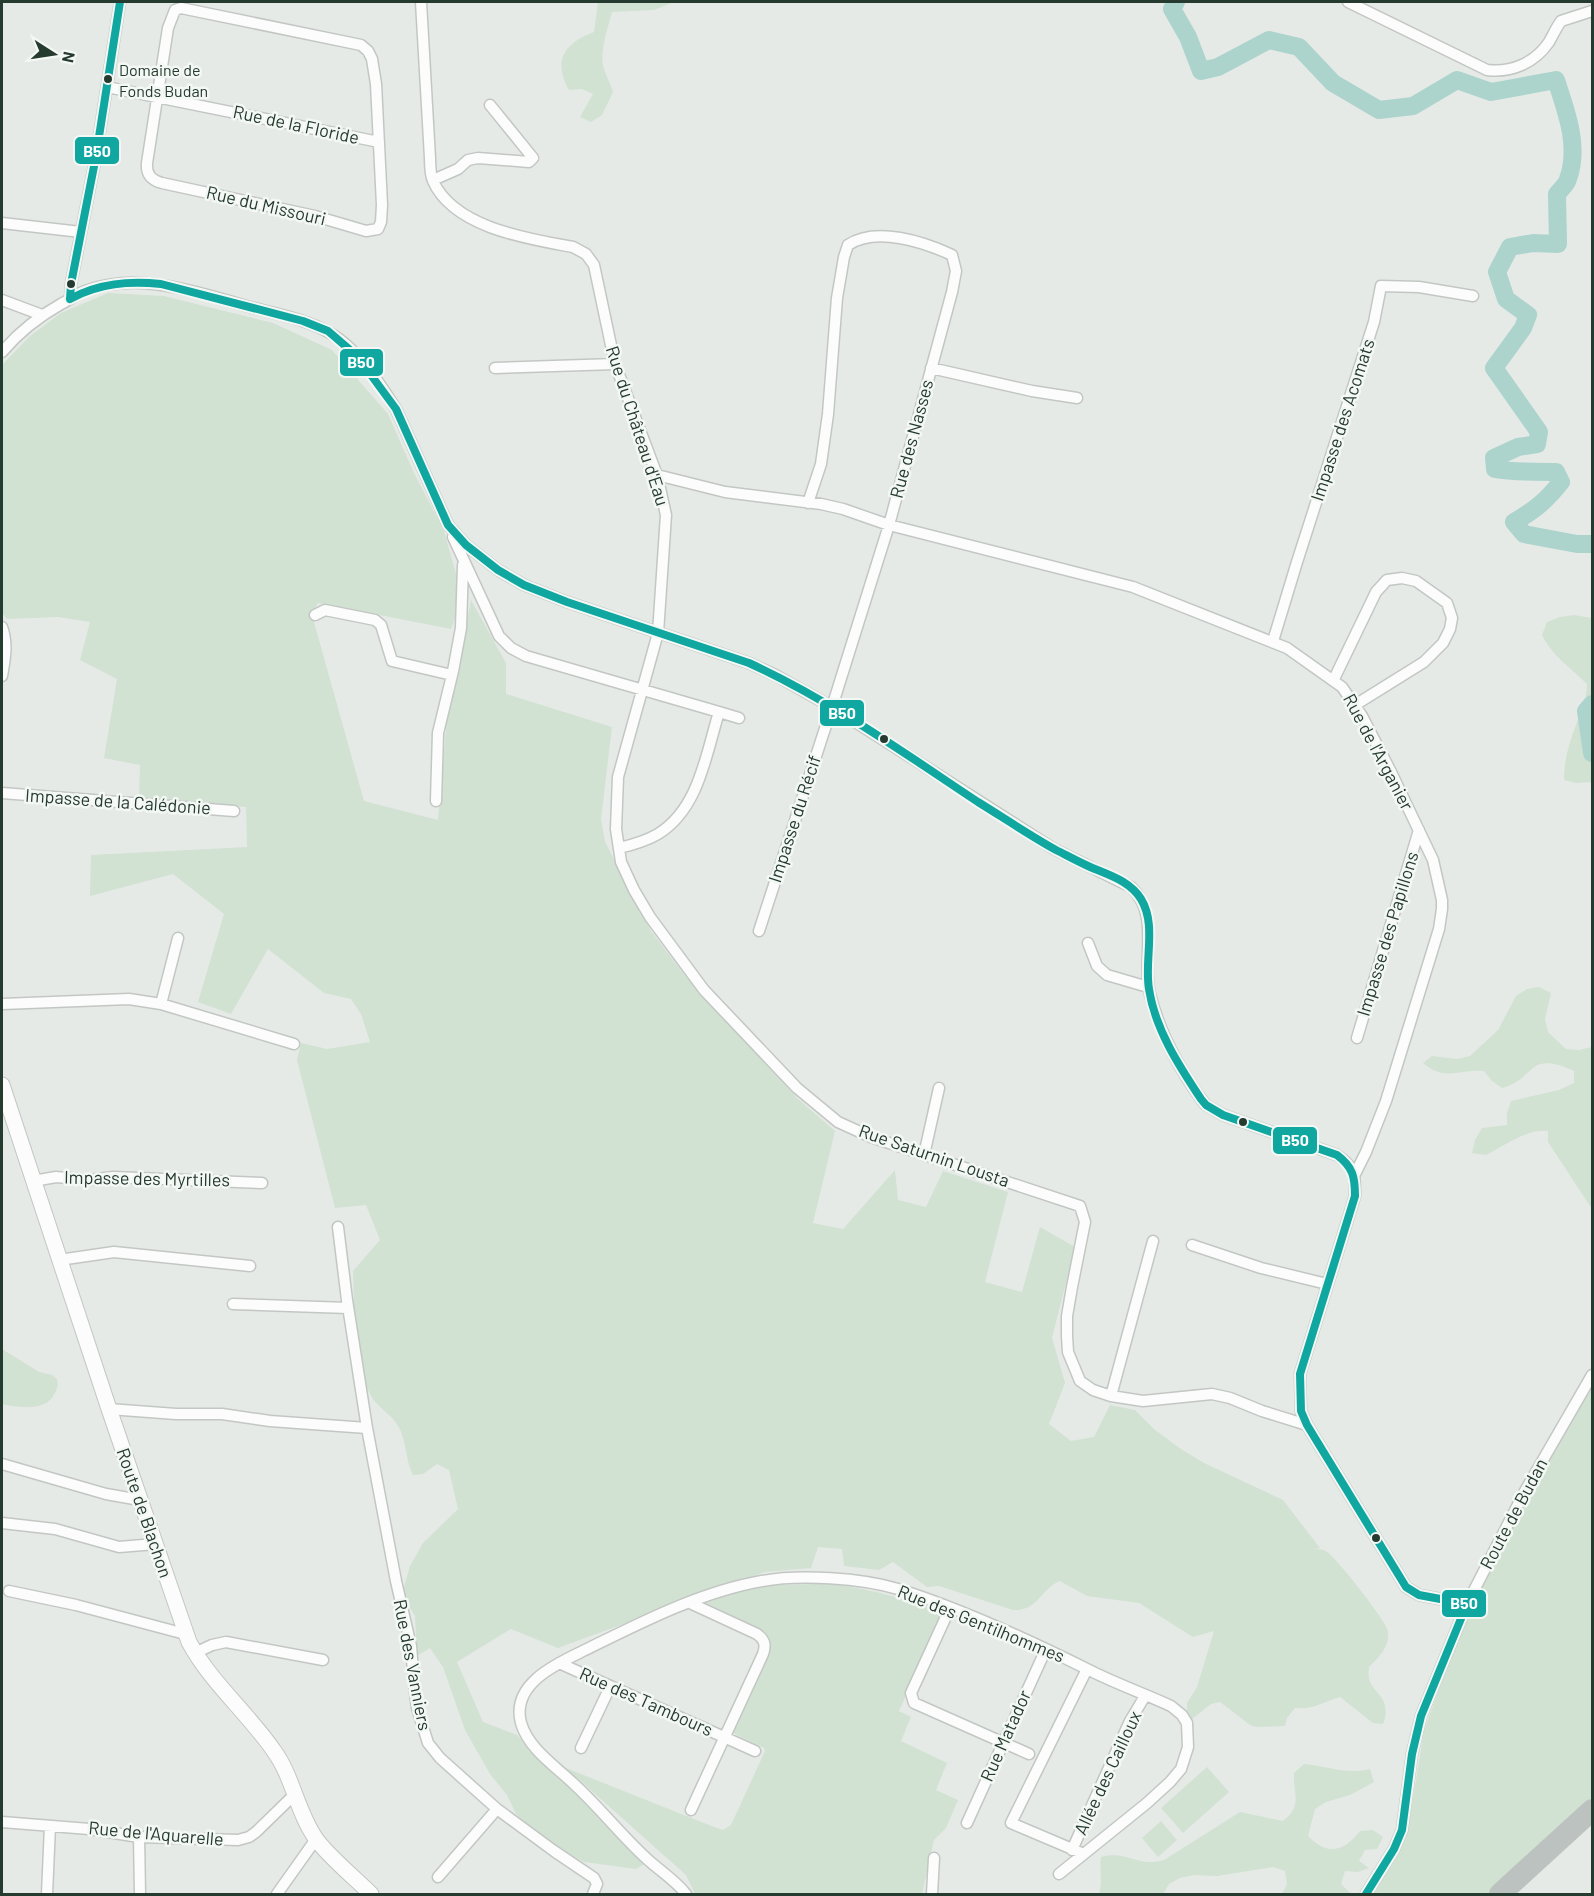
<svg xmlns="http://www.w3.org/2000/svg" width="1594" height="1896" font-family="Barlow,sans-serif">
  <rect width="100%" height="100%" fill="#e6eae7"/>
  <path fill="#d1e1d2" d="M598,2h76l-20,8 -42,2c-4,16 -12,37 -9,53 1,7 8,19 10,27l-11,23 -11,7 -11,-5 13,-23 -11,-5 -13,1c-17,-30 -4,-47 25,-58z
    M108,293l56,3 109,27 59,27 56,64 26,59 30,58 13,46v36l-6,16 -133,-26 -6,12 52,186 74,19 9,-102 7,-28 17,-90 35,63v31l106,33 -11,92 4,23 46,89 35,46 50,55 62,67 37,32 -22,92 30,6 52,-59 3,30 28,7 17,-36 65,21 -23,90 37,10 18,-65 35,20 -23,91 13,45 -16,41 22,17 23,-4 16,-32 25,5 20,20 26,19 23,14 79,37 37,48 -6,1c4,0 10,0 13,3 9,5 60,70 61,79 2,16 -9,26 -19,36 0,4 -1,7 0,11 3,16 24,19 14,46l-10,-1 -33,-26c-17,5 -27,13 -45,11l-8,10 -2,8 -28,1 -7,-2 -30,-23 -9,2 -24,19v-20l10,-16 17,-56 -21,6 -54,-34 -52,-7 -27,-15c-20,8 -21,30 -47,29l-74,-24 -12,1 -34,-25 -14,8 -35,-4 -2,-17 -24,-2 -7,21 -46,4 -207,76 -47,-19 -54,33 26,60 34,13 44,45 29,22 56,61 -10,6 -52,-7 -37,-20 -31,-28 -9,-19 -17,-21 -25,-44 -22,-63 -13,-19 -13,8 -2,-40 -13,-22 8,-28 13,-23 35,-34 -9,-39 -12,-6 -14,10 -10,1c-8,-15 -6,-35 -15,-49 -6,-11 -18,-17 -25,-27 -22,-34 -18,-89 -20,-128l27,-31 -14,-35 -31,3 -38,-148 4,-17 26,6 43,-7 -9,-28 -10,-15 -27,-6 -56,-44 -37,65 -33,-12 26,-88 -51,-40 -83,22 1,-41 156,-8 -1,-40 -107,-9 1,-33 -36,-7 13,-79 -37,-19 10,-38 -32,-5 -51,2 -5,-6v-248l28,-29 31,-23z
    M1574,615l18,3v164l-16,1 -12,-3c0,-20 5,-37 12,-55 5,-15 11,-26 11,-41 -17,-17 -34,-27 -45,-49l5,-13 13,-5z
    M1539,987l12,6 -6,26 3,13 18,17 13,1 13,-3v162l-44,-67v-11c-23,-2 -42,14 -62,24l-14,-2 3,-13 7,-12 25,-3v-12l4,-12 48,-11 15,-7v-12c-48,-22 -38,9 -72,17l-10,-7 -8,-10c-25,-2 -39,11 -61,-8l9,-7 25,3 13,-3 28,-26 18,-34 11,-7z
    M2,1349l37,23 13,3 5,4 1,7c-2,4 -4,10 -7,13 -11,12 -36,8 -49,5z
    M1592,1382v416l-103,96h-115l26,-46 9,-24 15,-94 43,-116 55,-107z
    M777,1585c20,0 41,-2 61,0 37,5 71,15 105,27l-44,99 12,6 -10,24 46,22 -11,27 22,10 -12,28 -12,12 -12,54h-227l-9,-19 -120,-107 143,57 14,5 8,-5 34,-74 -1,-3 -33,-16 38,-88 -4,-11 -4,-3 -57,-28 31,-10z
    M1304,1764c23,2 43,11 66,5l4,13 -24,13 -24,7 -11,7 -7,27c19,20 36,16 52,-5l13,-1 10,7 -6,12 -12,1 -6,11 10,7 -11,4 -13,-1 -4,13 9,9 -68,1 5,-10 -2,-13 -12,-4 -56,9 -23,-1 -14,3 -11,6 -6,10h-64c4,-13 0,-24 2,-37 27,-7 36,11 63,3l76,-48 43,9c20,-16 10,-26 11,-48z
    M1207,1767l22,25 -46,41 -22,-25z
    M1161,1821l16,19 -19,17 -16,-19z"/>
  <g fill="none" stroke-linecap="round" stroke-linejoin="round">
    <path stroke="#acd4cd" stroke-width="18" d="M1176,2l-4,7 16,28 13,34 17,-4 51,-27 30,7 34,36 46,27 34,-4 44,-26 34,12 65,-12c10,31 24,66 12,99 -1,5 -7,10 -11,15l1,50 -25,-1 -23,4 -13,25 9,27 22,16 -5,13 -29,40 45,64 -2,12 -19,3 -24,11 1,11c20,4 40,2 61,3l5,10c-15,19 -26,28 -47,40l10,12 53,10h15
      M1592,704l-6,7 6,42"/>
    <g stroke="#c3c7c4" stroke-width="13">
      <path id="street" d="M421,2l9,156c0,8 0,16 3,23 21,47 96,58 140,66l13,7 8,11 21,99 42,111 9,40 -8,118 -40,144 -2,52 5,33 13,28 16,27 54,73 93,98 41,34 33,15 209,69 5,16 -13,65 -5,29v20l1,16 12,29 13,9 18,6 32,5 69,-7 18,4 32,13 45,14
        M1348,2l139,68c24,3 48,-7 62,-28 4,-7 7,-14 12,-21l31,-10
        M181,8l180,37 7,6 4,8 4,25 6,121 -1,17 -3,7 -12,2 -51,-15 -153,-33c-11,-3 -16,-9 -15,-20l21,-135 7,-18z
        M107,87l272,55
        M433,180l25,-11 10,-9 10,-2 51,4 4,-4 -43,-53
        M2,223l79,9
        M70,299l1,-15 25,-128 24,-154
        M2,300l40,15
        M2,352c17,-20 36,-35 59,-48 8,-4 16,-10 24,-13 55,-20 111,1 165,16 29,8 64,13 89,32 24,18 41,45 57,70l52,116 18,20 32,25 26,15 43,17 182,61 26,12 57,32 222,142 77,38c30,28 10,72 19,107 9,37 29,74 51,105l5,6 17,10 114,40c19,13 18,19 18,41l-55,178 1,37 6,14 99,162 13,8 48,9
        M495,368l120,-4
        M931,368l101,23 45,7
        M657,475l68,17 96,12 22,5 46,16 244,62 154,61 55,39 20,29 28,54 43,90 9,40v9l-3,20 -53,172 -20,51 -11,22
        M453,537l46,99 12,12 15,8 193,56c-13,42 -20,97 -61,122 -12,7 -26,11 -39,14
        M315,615l10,-5 50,10 6,5 11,36 60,14
        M2,627c6,17 3,32 0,49
        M1273,641l24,-79 77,-240 7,-36 38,1 54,9
        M1334,679l42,-87 11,-12 15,-2 14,3 31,22 5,15 -2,11 -7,14 -19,19 -69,43
        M719,712l20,6
        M2,793l232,18
        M436,801l2,-68 15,-62 8,-43 2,-63
        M759,931l73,-224 57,-182 63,-233 4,-21 -4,-16c-28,-13 -76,-29 -104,-10l-4,12 -7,41 -9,116 -7,50 -13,39
        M1088,943l9,23 10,9 41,12
        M2,1004l127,-5 32,5 133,40
        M161,1004l17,-66
        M1357,1038l62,-208
        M924,1155l15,-67
        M33,1181l23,-4 33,3 24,-3 149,6
        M338,1227l9,73 20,128
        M1192,1245l69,23 66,16
        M59,1260l55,-8 136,14
        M233,1304l115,4
        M1111,1396l42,-155
        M109,1409l67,5h46l48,7 97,7 29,153 15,65 3,38 3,24 11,35 12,15 57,51 57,42 40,27 3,6 -4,10
        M2,1464l104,30 34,6
        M2,1523l53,6 64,18 36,-3
        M9,1591l67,14 109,29
        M690,1603l67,31c8,6 9,11 6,20l-72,156
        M950,1608l-39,85 3,10 115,51
        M195,1653l17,-8 14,-3 97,18
        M559,1663l196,88
        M581,1748l29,-61
        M2,1822l87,7 50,8 99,3 11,-3 7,-5 38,-37
        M967,1823l79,-174
        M139,1837l1,57
        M1072,1850l58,-129 15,-25
        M1084,1854l-73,-31 76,-154
        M438,1877l59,-68
        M47,1894l3,-68
        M277,1894l39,-55
        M686,1894c-11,-14 -26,-23 -40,-36 -25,-23 -46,-50 -71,-73 -18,-18 -46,-35 -54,-62 -10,-38 33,-58 60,-71 57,-28 118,-60 181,-71 38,-7 99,-3 136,8 64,20 133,52 193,82 26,13 54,23 80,35l11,9 5,8 1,24 -7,22 -11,13 -23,21 -88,71
        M932,1894l2,-36
        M1366,1894l28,-45 8,-19 10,-76 9,-38 46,-112 58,-113 67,-116"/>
    </g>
    <g stroke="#c2c7c4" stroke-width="17">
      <path id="secondary" d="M2,1085l107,324 80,233c22,41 59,71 85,109 19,26 23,61 42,88 12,17 39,39 55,55"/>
    </g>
    <g stroke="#bec5c1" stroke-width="22">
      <path id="highway" d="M1500,1894l92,-84"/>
    </g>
    <use href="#street" stroke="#fbfcfb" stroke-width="10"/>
    <use href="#secondary" stroke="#fbfcfb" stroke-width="15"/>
    <use href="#highway" stroke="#bcc2bf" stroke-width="20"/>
    <g stroke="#f4f8f5" stroke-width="12">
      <path id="bus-1" d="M70,299c29,-16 59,-18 91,-15l142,37 25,10 29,25 39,53 52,116 18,20 32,25 26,15 43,17 182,61c81,37 155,90 229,139 26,16 51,33 78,48 10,5 21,11 32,16 20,9 41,14 53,33 16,26 3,61 8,90 6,40 30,77 52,110l5,6 17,10 114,40c16,12 18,22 18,41l-55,178 1,37 6,14 99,162 13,8 48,9 -46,112 -9,38 -10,76 -8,19 -28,45
        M70,299l1,-15 25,-128 24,-154"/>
    </g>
    <use href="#bus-1" stroke="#11a7a1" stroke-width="8"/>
  </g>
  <g fill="#263b2f" stroke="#f4f8f5" stroke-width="2">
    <circle cx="108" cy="79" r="5"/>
    <circle cx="71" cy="284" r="5"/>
    <circle cx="884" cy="739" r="5"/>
    <circle cx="1243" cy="1122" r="5"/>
    <circle cx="1376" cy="1538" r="5"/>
  </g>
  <g text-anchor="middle" stroke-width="5" stroke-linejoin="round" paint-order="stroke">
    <g font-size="16" fill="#263b2f" stroke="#f4f8f5" text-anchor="start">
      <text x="119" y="76">Domaine de<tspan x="119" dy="21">Fonds Budan</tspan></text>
    </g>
    <g font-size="18" fill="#263b2f" stroke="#f4f8f5">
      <text transform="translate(296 125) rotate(12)" y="6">Rue de la Floride</text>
      <text transform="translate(266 206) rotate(13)" y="6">Rue du Missouri</text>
      <text transform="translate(1343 420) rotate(-72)" y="6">Impasse des Acomats</text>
      <text transform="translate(637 426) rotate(72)" y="6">Rue du Château d'Eau</text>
      <text transform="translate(912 439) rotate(-75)" y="6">Rue des Nasses</text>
      <text transform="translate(1378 752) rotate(62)" y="6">Rue de l'Arganier</text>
      <text transform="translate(118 802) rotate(4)" y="6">Impasse de la Calédonie</text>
      <text transform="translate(795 819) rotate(-72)" y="6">Impasse du Récif</text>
      <text transform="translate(1388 934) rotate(-73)" y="6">Impasse des Papillons</text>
      <text transform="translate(934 1156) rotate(19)" y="6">Rue Saturnin Lousta</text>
      <text transform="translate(147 1179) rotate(1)" y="6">Impasse des Myrtilles</text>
      <text transform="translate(144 1513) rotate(71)" y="6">Route de Blachon</text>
      <text transform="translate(1514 1514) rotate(-62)" y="6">Route de Budan</text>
      <text transform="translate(981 1624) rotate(22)" y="6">Rue des Gentilhommes</text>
      <text transform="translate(412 1665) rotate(79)" y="6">Rue des Vanniers</text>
      <text transform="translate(646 1702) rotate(24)" y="6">Rue des Tambours</text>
      <text transform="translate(1006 1736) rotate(-66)" y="6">Rue Matador</text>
      <text transform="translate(1108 1773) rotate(-65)" y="6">Allée des Cailloux</text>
      <text transform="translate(156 1834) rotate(5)" y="6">Rue de l'Aquarelle</text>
    </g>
  </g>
  <g stroke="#f4f8f5" stroke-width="2">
    <rect x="74" y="136" width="46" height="29" rx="6" fill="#11a7a1"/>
    <rect x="339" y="348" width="45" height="29" rx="6" fill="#11a7a1"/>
    <rect x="819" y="699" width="46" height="28" rx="6" fill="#11a7a1"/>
    <rect x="1272" y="1126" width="46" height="29" rx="6" fill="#11a7a1"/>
    <rect x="1441" y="1589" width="46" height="29" rx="6" fill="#11a7a1"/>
  </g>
  <g font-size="16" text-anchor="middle" font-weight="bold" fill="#fff">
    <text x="97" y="157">B50</text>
    <text x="361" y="368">B50</text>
    <text x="842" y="719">B50</text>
    <text x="1295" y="1146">B50</text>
    <text x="1464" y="1609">B50</text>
  </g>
  <rect width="1594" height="1896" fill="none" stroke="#263b2f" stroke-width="6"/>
  <g transform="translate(54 54) rotate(102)" stroke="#f4f8f5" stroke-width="4.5" paint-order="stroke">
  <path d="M0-4.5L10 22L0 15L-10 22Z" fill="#263b2f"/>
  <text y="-9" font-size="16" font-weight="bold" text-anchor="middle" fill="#263b2f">N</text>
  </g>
</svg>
